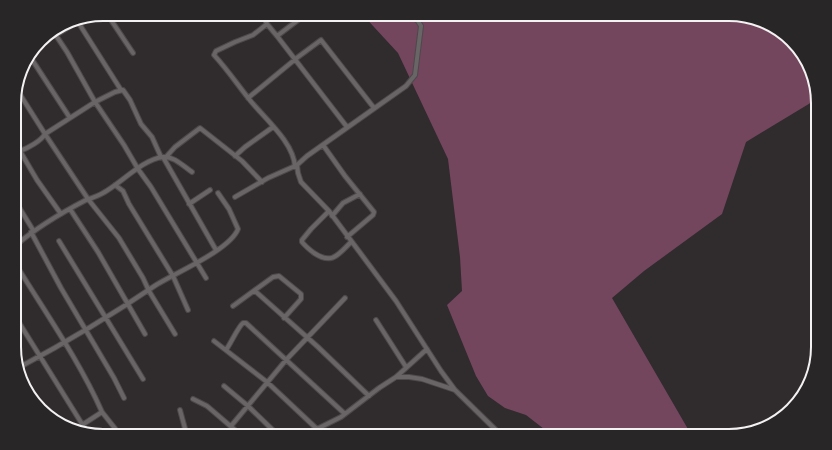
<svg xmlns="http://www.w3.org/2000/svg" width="832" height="450" font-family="Cabin,sans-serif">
  <rect width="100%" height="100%" fill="#302b2d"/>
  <path fill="#73465e" d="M362,14h367l40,9 34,30 14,38v8l-71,43 -24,72 -78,57 -32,27 80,138h-135l-13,-7 -18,-14 -21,-7 -17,-12 -12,-20 -29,-71 15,-14 -2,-34 -12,-98 -50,-106z"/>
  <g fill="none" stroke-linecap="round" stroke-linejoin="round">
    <g stroke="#4d494b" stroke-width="6">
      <path id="minor" d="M107,14l26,39
        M262,14l5,10 10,12 70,91
        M407,14l11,7 3,5 -6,49 -9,11 -99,70 -10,9 1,8 3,9 28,29 67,90 45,70 14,19 47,46
        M78,22l43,68
        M267,24l-14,11 -18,7 -19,9 -2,4c13,14 23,29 35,44 14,18 45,43 46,68
        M53,31l14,21 28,50 -50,32 43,65 31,39 24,40 6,13 26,43
        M56,35l28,-17
        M277,36l29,-22
        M29,55l41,63
        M16,88l29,46c-4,7 -17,14 -25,17l17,29 24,34
        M248,98l50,-41 23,-17 53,68
        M14,143l4,6 2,2
        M323,145l22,31 29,36 -1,3 -26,22
        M235,156l10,-9 28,-20
        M161,157l-9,-20 -11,-13 -11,-24 -7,-10 -8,2 -20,10 29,43 14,24 13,18 55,91
        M163,157l53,93
        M166,157l9,-10 25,-19 42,33 20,21
        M115,185l8,6 6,13 44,72 15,34
        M235,197l33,-19 27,-12
        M14,199l19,31
        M189,204l21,-14
        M70,209l28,43 47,82
        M329,211l-18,18 -9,11v2c4,5 8,8 12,11 18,12 24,2 37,-11
        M332,216l11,-13 17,-9
        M31,232l30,56 53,90 10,20
        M59,241l84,138
        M15,246c22,-19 46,-33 71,-46 6,-2 12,-4 17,-7 17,-9 40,-34 60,-36 11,-1 20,9 29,15
        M15,263c30,49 64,97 87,149l-20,13
        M255,291l63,56 51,49
        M233,306l40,-29 6,-1 22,18v5l-17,19
        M15,316l72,116
        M376,320l30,47
        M214,341l53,41 50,47
        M226,350c5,-7 12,-23 17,-27h3l99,91
        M18,368c47,-25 94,-53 138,-83 19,-12 74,-35 82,-56l-9,-20 -11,-16
        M396,377l31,-28
        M224,386l24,20 31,30
        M193,399l14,7 35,30
        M180,410l7,26
        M102,412l19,24
        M231,426l55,-66 59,-62
        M303,436l38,-19 38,-29 17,-11h13l13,2 33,11"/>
    </g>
    <use href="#minor" stroke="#696466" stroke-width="4"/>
  </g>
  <path d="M0 0H832V450H0ZM103 21H729A82 82 0 0 1 811 103V347A82 82 0 0 1 729 429H103A82 82 0 0 1 21 347V103A82 82 0 0 1 103 21Z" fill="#282627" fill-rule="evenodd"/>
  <path fill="none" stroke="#f4f1f2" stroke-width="2" d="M103 21H729A82 82 0 0 1 811 103V347A82 82 0 0 1 729 429H103A82 82 0 0 1 21 347V103A82 82 0 0 1 103 21Z"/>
</svg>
